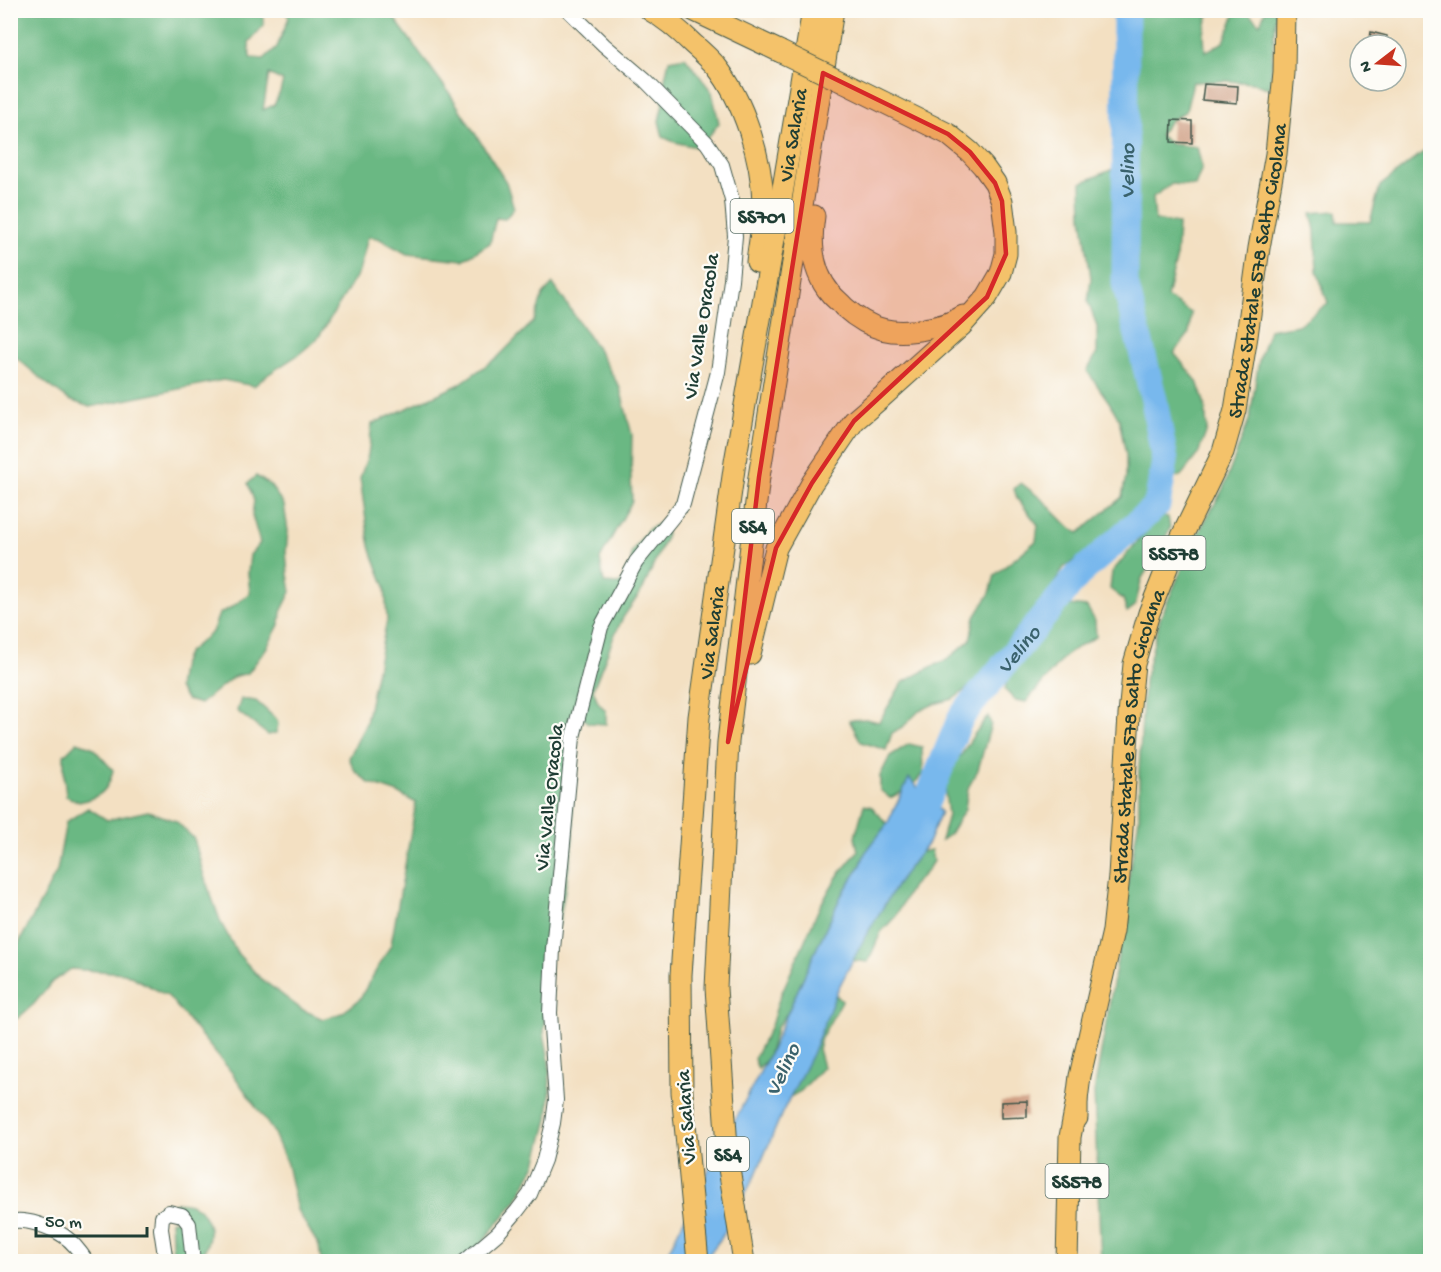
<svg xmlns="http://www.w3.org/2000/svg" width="1441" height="1272" font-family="'Gochi Hand',sans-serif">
  <rect width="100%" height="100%" fill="#fdfcf7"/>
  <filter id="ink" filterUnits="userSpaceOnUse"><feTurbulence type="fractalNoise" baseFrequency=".0167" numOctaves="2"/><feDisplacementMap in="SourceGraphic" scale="12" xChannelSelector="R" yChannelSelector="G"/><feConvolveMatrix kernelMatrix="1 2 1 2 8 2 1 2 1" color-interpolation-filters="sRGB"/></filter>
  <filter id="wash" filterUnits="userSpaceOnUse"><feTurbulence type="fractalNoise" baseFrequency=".008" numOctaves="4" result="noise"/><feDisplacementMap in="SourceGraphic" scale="24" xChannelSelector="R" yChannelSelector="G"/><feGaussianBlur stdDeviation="1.35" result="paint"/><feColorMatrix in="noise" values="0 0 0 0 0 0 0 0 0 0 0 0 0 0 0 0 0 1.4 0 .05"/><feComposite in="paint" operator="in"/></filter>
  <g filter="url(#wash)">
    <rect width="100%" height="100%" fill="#f3e0c2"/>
    <path fill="#6ab883" stroke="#447a5c" stroke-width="1.5" fill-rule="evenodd" d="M11,10l254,1 -3,1 2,13 -15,17 1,16 14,1 13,-12 12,-30 -5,-6h105l61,83 56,88 8,26 -9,11 -9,-1 -6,25 -27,17 -56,-6 -29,-16 -10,-1 -9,35 -41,66 -20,17 -28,18 -16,13 -31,-6 -133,27 -21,-7 -23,-17 -35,-30zM269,74l14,7 -3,11 -6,13 -11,5z
      M1129,11h80l-5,22 1,19 19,-10 12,-31h10l14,13 5,-13h11l-6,78 -17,-6 -26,-2 -34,1 -7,29 -16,10 -11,14 12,9 26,3 5,21 -7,18 -23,-2 -19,13 2,23 23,4 -2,36 -9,37 24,16 -2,21 -15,19 23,28 8,24 2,25 -9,24 -17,22 -8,2 -7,-56 -25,-115 -8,-52z
      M685,57l27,35 7,31 -19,25 -26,-6 -11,-5 -4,-16 4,-18 2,-25 4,-18z
      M1430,143v1118l-329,1 -7,-170 28,-159 4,-41 13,-73v-48l5,-90 16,-62 35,-80 28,-50 27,-72 9,-57 10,-30 29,-5 30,-22 -11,-32 -2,-41 -4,-17 25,-2 1,11h33l10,-36 47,-37z
      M1113,169l1,48 14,115 13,48 16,81 -5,29 -16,24 -46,37 -26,16 -19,33 -30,31 -34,47 -28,21 -19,5 -15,7 -15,15 -12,7 -6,17 -25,-8 -12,-22 17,-1 13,3 23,-39 25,-14 21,-10 22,-19 5,-23 15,-24 5,-18 41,-34 2,-16 -21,-27 -3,-9 7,-6 23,18 23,24 12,8 43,-36 4,-21v-21l-7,-36 -10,-17 -22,-31 10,-18v-27l-9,-24 3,-24 -9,-61 -1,-34z
      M553,284l45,66 22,38 12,47 -1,42 1,24 -32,58 4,24 14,1 13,-9v-22l17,-24 18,-9v17l-23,52 -19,27 -9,18 -22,55 5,13 8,9v13l-18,-1 -7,-7 -12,68 5,39 -2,27 -13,74 -13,10 -6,37 6,34 -2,28 5,27 1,32 -2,27 -12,45 -19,36 -51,61h-145l-2,-15 -22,-36 -10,-46 -14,-33 -40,-57 -65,-78 -43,-23 -54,-4 -19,13 -18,22 -16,14 -7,1 -1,-59 47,-89 9,-49 22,-14 19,12 41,-9 28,10 18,18 10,37 17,47 17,31 22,24 41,31 22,10 19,-6 17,-13 32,-55 25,-142 -18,-10 -29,-10 -14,-12 -6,-13 17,-35 21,-103 -2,-33 -12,-31 -4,-15 -9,-63 8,-23 4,-31 86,-39 40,-28 36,-36 9,-26z
      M256,476l14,9 14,20 4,26 -2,21 2,22 3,18 -10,20 -1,11 -13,24 -19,26 -15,4 -33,27 -13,-4 -9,-12 3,-20 6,-15 25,-21 7,-18 13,-7 18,-14 -2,-20 2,-18 10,-12 -8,-28 2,-14 -6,-18z
      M1159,516l9,1 2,11 -10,21 -18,29 -7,28 -8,6 -4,-13 -13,-10 2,-17z
      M1068,605l19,2 8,14 1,16 -17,9 -15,11 -38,45 -11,-2 -10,-10c2,-9 2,-20 6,-28 11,-24 39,-39 57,-57z
      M241,699l15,2 21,19 1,5 -2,8 -8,2 -31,-24z
      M988,716l3,8 -13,46 -10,18 -3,21 -15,25 -9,6 7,-25 -3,-23 2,-24 15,-14 11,-18z
      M77,742l15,5 21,23c-5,22 -13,27 -34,32l-13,-6 -2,-19v-22z
      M909,744l13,3 1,26 -10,13 -23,12 -10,-8v-14l10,-20z
      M864,805l8,2 15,17 -4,16 -18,14 -4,11 -20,31 -32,69 -21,47 -11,15 -10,32 -9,10 -4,-10 17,-33 8,-27 41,-93 17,-29 21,-26 -3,-14z
      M931,850l2,11 -6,10 -15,15 -17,31 -14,15 -13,30 -18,-2 4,-18 63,-89z
      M836,995l6,6 -21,37 -3,11 5,18 -22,24 -18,10 43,-91z
      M175,1202c7,0 17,1 23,6 3,2 4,6 6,8 10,16 4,32 -7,45l-16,-52 -8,-4z
      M171,1220h8l6,4 4,37h-16z"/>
    <path fill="#78b8ed" stroke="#4c7a90" stroke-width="1.5" d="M909,778l32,34 -13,31 -27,35 -35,57 -28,54 -26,65 -30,59 -25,59 -35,65 -18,24 -41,1 47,-95 57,-108 42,-94 32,-69 20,-31 4,-12 22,-29z"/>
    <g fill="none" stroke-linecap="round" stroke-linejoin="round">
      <path stroke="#78b8ed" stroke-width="27" id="s1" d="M908,829l18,-26 35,-86 117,-142 79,-70 8,-44 -11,-61 -29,-117 1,-273"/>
    </g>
    <g id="blocks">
      <path fill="#ce9c81" d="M1371,32l16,4 -2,9h-16z
        M1204,84l34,2 -1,17 -35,-3z
        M1172,120l20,1v22l-21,-1z
        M1027,1101v16l-26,1v-16z"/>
    </g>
  </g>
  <g filter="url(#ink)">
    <use href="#blocks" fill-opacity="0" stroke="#3f5549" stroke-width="1.5"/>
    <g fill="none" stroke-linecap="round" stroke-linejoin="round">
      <g stroke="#3f5549" stroke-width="16">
        <path id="minor" d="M10,1222c15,-5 42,6 54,14 9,6 17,17 23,26
          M166,1262l-5,-33 1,-12 7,-5 13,3 7,9 4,38
          M464,1262l34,-29 19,-22 13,-17 14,-34 9,-37 3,-23 -6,-87 3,-64 20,-212 28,-110 35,-65 47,-58 35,-132 13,-92 4,-44 -3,-36 -10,-35 -15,-22 -62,-63 -41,-35 -36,-35"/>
      </g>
      <g stroke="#3f5549" stroke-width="23">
        <g id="primary">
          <path id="s2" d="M1077,1118v-18l3,-24 33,-145 6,-55 10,-161 5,-51 15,-51 19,-48 55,-113 12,-42 12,-74 12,-88 17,-94 8,-81 1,-63"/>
        </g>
      </g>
      <g stroke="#3f5549" stroke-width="23">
        <g id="trunk">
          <path d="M650,10c16,9 30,21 43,34 8,7 16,14 23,22 28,35 46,93 47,137 1,19 -4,40 -6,59"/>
          <path d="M693,10l86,41"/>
          <path d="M814,216c-4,27 -2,56 17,78 4,5 9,8 13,13 27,24 50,29 85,21 12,-2 23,-5 34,-12"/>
          <path d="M750,654l26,-106 36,-65 42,-62 28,-24 79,-71 26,-29 14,-24 5,-19v-22l-4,-31 -7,-18 -12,-17 -13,-14 -22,-18 -103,-51"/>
          <path id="s3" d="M698,1262l-16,-170 -1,-117 18,-258 36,-255 48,-274 30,-178"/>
          <path d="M744,1262l-16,-100 -12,-174 12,-246 31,-265 74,-467"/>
          <path d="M1067,1262l3,-125 7,-37"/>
        </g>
      </g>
      <use href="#minor" stroke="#fff" stroke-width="14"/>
      <use href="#primary" stroke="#f4c26a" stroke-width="21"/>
      <use href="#trunk" stroke="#f4c26a" stroke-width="21"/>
      <g stroke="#3f5549" stroke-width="23" stroke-linecap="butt">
        <path id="trunk-bridge" d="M779,51l66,32"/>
      </g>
      <use href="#trunk-bridge" stroke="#f4c26a" stroke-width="21"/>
    </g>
  </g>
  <path fill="#d62828" fill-opacity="0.2" stroke="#d62828" stroke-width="4.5" stroke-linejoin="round" d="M823,73l125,61 22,18 25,31 7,18 4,53 -19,43 -133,124 -42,62 -36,65 -48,194 31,-265z"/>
  <g text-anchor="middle" stroke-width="4.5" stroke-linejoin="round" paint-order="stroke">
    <g fill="#fdfcf7" stroke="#62766e" stroke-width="1.5">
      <rect x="730.5" y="199" width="63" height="34" rx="4.5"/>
      <rect x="732" y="509" width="42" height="34" rx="4.5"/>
      <rect x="1142.5" y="536" width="63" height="34" rx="4.5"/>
      <rect x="707" y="1137" width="42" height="34" rx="4.5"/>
      <rect x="1045.5" y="1164" width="63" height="34" rx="4.5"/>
    </g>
    <g font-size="20" font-weight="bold" fill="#1f3d34">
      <text x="762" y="223">SS701</text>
      <text x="753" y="533">SS4</text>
      <text x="1174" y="560">SS578</text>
      <text x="728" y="1161">SS4</text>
      <text x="1077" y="1188">SS578</text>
    </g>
    <g font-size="21" fill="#1f3d34" stroke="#fdfcf7">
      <text dy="7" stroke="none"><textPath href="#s3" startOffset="1136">Via Salaria</textPath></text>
      <text dy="7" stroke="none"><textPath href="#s2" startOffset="874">Strada Statale 578 Salto Cicolana</textPath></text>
      <text transform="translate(700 326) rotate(-81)" y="7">Via Valle Oracola</text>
      <text dy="7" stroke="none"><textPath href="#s3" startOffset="632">Via Salaria</textPath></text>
      <text dy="7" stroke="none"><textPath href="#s2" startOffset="388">Strada Statale 578 Salto Cicolana</textPath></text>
      <text transform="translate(548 797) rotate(-84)" y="7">Via Valle Oracola</text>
      <text transform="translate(685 1117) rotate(-94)" y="7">Via Salaria</text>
    </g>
    <g font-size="22" font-style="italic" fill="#3a626c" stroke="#fdfcf7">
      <text dy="8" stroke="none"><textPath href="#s1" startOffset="753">Velino</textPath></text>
      <text dy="8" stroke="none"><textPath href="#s1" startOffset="213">Velino</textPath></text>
      <text transform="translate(781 1069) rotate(-65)" y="8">Velino</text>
    </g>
  </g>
  <rect width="1441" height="1272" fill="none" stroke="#fdfcf7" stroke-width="36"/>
  <g transform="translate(1378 63) rotate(253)"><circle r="28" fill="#fdfcf7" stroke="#a4b0a9" stroke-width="1.5"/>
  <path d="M0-4.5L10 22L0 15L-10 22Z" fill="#c8321e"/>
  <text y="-9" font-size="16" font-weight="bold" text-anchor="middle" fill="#1f3d34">N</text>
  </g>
  <path d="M36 1227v9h111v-9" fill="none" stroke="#1f3d34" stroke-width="3"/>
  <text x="45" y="1227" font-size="18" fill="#1f3d34" stroke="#fdfcf7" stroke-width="4.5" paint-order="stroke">50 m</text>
</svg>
